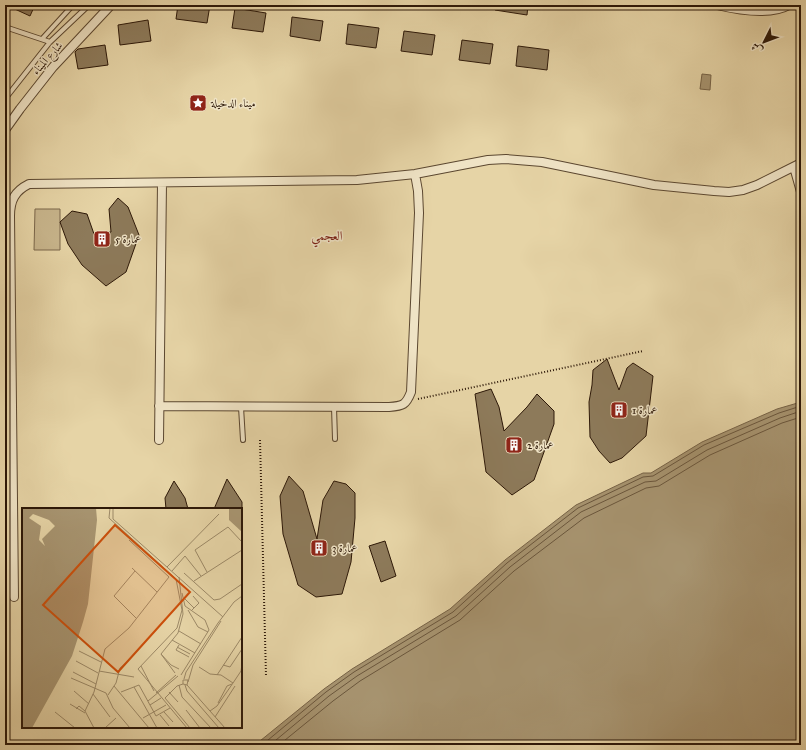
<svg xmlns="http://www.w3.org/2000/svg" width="806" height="750" font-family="'IM FELL Great Primer',Amiri,serif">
  <rect width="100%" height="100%" fill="#e6d4a6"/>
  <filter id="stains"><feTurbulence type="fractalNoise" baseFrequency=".005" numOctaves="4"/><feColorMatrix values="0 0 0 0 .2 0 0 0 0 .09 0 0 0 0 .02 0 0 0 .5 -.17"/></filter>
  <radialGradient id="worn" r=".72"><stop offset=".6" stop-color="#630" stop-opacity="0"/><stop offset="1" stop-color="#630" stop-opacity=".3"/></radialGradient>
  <path fill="#c7b48b" stroke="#7a664a" d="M35,209h25v41h-26z"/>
  <path fill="#a79470" stroke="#766246" d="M702,74l9,1 -1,15 -10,-1z
    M801,402v343h-546l69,-56 28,-20 98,-60 55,-49 71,-55 67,-32h8l51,-31 75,-33z"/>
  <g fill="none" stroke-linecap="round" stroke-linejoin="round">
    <path stroke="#6a563c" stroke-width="1" d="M262,745l64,-53 28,-20 99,-60 54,-49 71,-55 65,-31 10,-1 51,-31 75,-32 22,-7
      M270,745l59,-49 28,-20 99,-60 54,-49 71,-55 64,-30 11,-1 51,-31 73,-32 21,-7
      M279,745l54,-44 27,-20 100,-61 54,-49 70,-53 62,-30 13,-2 51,-31 72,-32 19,-6"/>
  </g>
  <path fill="#8d7a5a" stroke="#2d1808" d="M6,5h29l-5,11z
    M178,5h32l-3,18 -31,-4z
    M496,5h32l-1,10 -32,-5z
    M235,8l31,5 -3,19 -31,-4z
    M292,17l31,4 -3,20 -30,-5z
    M148,20l3,21 -31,4 -2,-20z
    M348,24l31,4 -3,20 -30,-4z
    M404,31l31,4 -3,20 -31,-4z
    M462,40l31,4 -3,20 -31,-4z
    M105,45l3,20 -30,4 -3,-17 3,-3z
    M518,46l31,4 -2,20 -31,-4z
    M118,198l10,9 11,28 -13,37 -20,14 -24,-21 -14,-21 -8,-22 12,-11 15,3 7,20 17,-2 -2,-23z
    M607,359l12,31 8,-22 6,-5 20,13 -7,60 -24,22 -12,5 -11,-12 -9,-14 -1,-35 3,-17 1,-15z
    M491,389l8,18 5,24 23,-24 10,-13 17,17v13l-20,56 -22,15 -26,-23 -11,-78z
    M289,476l14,15 14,48 6,-39 11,-19 12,3 9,9v25l-4,44 -9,32 -26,3 -18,-12 -15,-51 -3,-38z
    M227,479l15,23v7h-28z
    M174,481l11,17 3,11h-22l-1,-11z
    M385,541l11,35 -15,6 -12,-36z"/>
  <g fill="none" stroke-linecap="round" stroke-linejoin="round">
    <g stroke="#5b4730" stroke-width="6">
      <path id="service" d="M5,27l45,15
        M42,39l31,-34
        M5,99l45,-57 39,-37
        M241,407l2,33
        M334,407l1,32"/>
    </g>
    <g stroke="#5b4730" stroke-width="10">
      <path id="minor" d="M717,5c21,5 53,11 72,0
        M5,130l15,-21 33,-42 58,-62
        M794,167l7,25
        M159,406l230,1c14,-1 17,-2 22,-15l8,-179 -1,-22 -3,-17
        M159,440l3,-257
        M14,597l-4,-381c0,-16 5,-25 19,-32l328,-4 58,-6 73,-14 18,-1 36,3 112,23 60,6 15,1 14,-2 14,-5 44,-22"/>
    </g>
    <path stroke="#2d1808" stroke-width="2" stroke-dasharray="1 2" stroke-linecap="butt" d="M418,399l225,-48
      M260,440l6,236"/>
    <use href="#service" stroke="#efe3c5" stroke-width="4"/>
    <use href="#minor" stroke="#efe3c5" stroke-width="8"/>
  </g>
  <defs>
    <g id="sight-square" transform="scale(0.9)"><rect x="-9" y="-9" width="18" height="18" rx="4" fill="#8f2418" stroke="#efe3c5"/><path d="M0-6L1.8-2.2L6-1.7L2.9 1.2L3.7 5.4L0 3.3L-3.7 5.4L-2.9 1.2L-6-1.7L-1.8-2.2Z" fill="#fff"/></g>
    <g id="building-square" transform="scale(0.9)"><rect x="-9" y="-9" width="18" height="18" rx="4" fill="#8f2418" stroke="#efe3c5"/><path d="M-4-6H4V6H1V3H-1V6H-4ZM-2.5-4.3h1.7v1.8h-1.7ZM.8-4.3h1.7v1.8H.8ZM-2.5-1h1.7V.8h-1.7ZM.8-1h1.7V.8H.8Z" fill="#fff"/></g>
  </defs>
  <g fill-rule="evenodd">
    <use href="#sight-square" x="198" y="103"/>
    <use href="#building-square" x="102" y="239"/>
    <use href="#building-square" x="619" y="410"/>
    <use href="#building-square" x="514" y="445"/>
    <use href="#building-square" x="319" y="548"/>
  </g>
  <g text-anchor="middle" stroke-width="3" stroke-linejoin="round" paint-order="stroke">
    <g font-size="11" fill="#2d1808" stroke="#efe3c5">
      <text transform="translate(47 58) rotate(-48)" y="4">شارع الميناء</text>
    </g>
    <g font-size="11" fill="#2d1808" stroke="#efe3c5" text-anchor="start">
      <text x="211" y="107">ميناء الدخيلة</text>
      <text x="115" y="243">عمارة 5</text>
      <text x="632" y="414">عمارة 1</text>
      <text x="527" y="449">عمارة 2</text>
      <text x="332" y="552">عمارة 3</text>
    </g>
    <g font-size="13" fill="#7a1f14" stroke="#efe3c5">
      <text x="327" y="240">العجمي</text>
    </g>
  </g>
  <g transform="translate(22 508)">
    <rect width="220" height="220" fill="#e6d4a6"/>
    <path d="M0,0h74l1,12 -9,84 -5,18 -11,34 -40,72h-10zM11,6l16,6 6,6 -13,13 3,7 -6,-6 2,-14 -12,-8zM207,0h13v24l-13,-12z" fill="#a79470" fill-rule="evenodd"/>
    <path fill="none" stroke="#9c8967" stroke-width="1" d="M88,0l-1,10 67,61 6,31 -5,18 -39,41 49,59M91,0v11l110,98M145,59l52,-53M110,60l25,24M113,63l-21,25 22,22M150,63l13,-15 16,20M185,64l-12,-22 33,-23 14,15M162,65l30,27 6,-1 22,-15M172,73l48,-31M163,91l9,9M166,102l10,17 10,5M170,102l7,-7 -6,-7M157,123l22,13M150,132l23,13M157,137l-3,5 13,7M155,139l13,7M57,143l22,11M139,146l17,-21 5,-19 -4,-37M139,146l14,19M139,146l10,11 8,4M54,153l22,12M201,157l7,2 12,-18M119,158l13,25M177,159l11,7 11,1 12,8M77,163l35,6M51,164l23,12M159,167l28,-45 -4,-10 -20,-14 -3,-13M195,167l25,-38M49,170l35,15 7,15 17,20M162,171l2,-7 32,-49 16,-21 8,-6M166,174l5,-17 28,-44M211,175l8,-12 1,-7M161,176l-6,2 -12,12 25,30M157,177l3,12 29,31M163,177l2,6 32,37M165,177l1,-5h-5v4l4,1 38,43M92,178l35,42M112,179l23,41M52,183l15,13M99,184l18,-7 17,31 14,-8M147,184l9,10M134,185l20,-18M71,186l17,23M86,187l8,-12 4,-15 7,-6M126,193l30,-25M196,195l9,-17 5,-2M48,196l15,9M128,197l11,-7M54,201l3,-3 6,5M164,202l14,18M188,203l7,-5 16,-23M33,204l20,16M142,204l9,10M138,207l9,11M193,209l20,-31M121,210l23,-13M72,220l-9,-17 9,-19 11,-43 24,-21 40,-51 -40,-37M83,220l11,-10"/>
    <path fill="#cc4f0b" fill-opacity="0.15" stroke="#cc4f0b" stroke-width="2" d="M93,17l75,67 -72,80 -75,-67z"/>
    <rect width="220" height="220" fill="none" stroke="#2d1808" stroke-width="2"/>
  </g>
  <rect width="806" height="750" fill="none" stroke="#e6d4a6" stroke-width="20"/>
  <rect x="6" y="6" width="794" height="738" fill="none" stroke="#2d1808" stroke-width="2"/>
  <rect x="10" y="10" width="786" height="730" fill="none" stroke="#2d1808"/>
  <g transform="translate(764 42) rotate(228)" stroke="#efe3c5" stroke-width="3" paint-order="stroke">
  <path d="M0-3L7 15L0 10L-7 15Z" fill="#2d1808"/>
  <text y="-6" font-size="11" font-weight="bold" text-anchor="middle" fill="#2d1808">ش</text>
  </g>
  <rect width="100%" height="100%" filter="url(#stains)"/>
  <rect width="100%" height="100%" fill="url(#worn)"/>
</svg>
